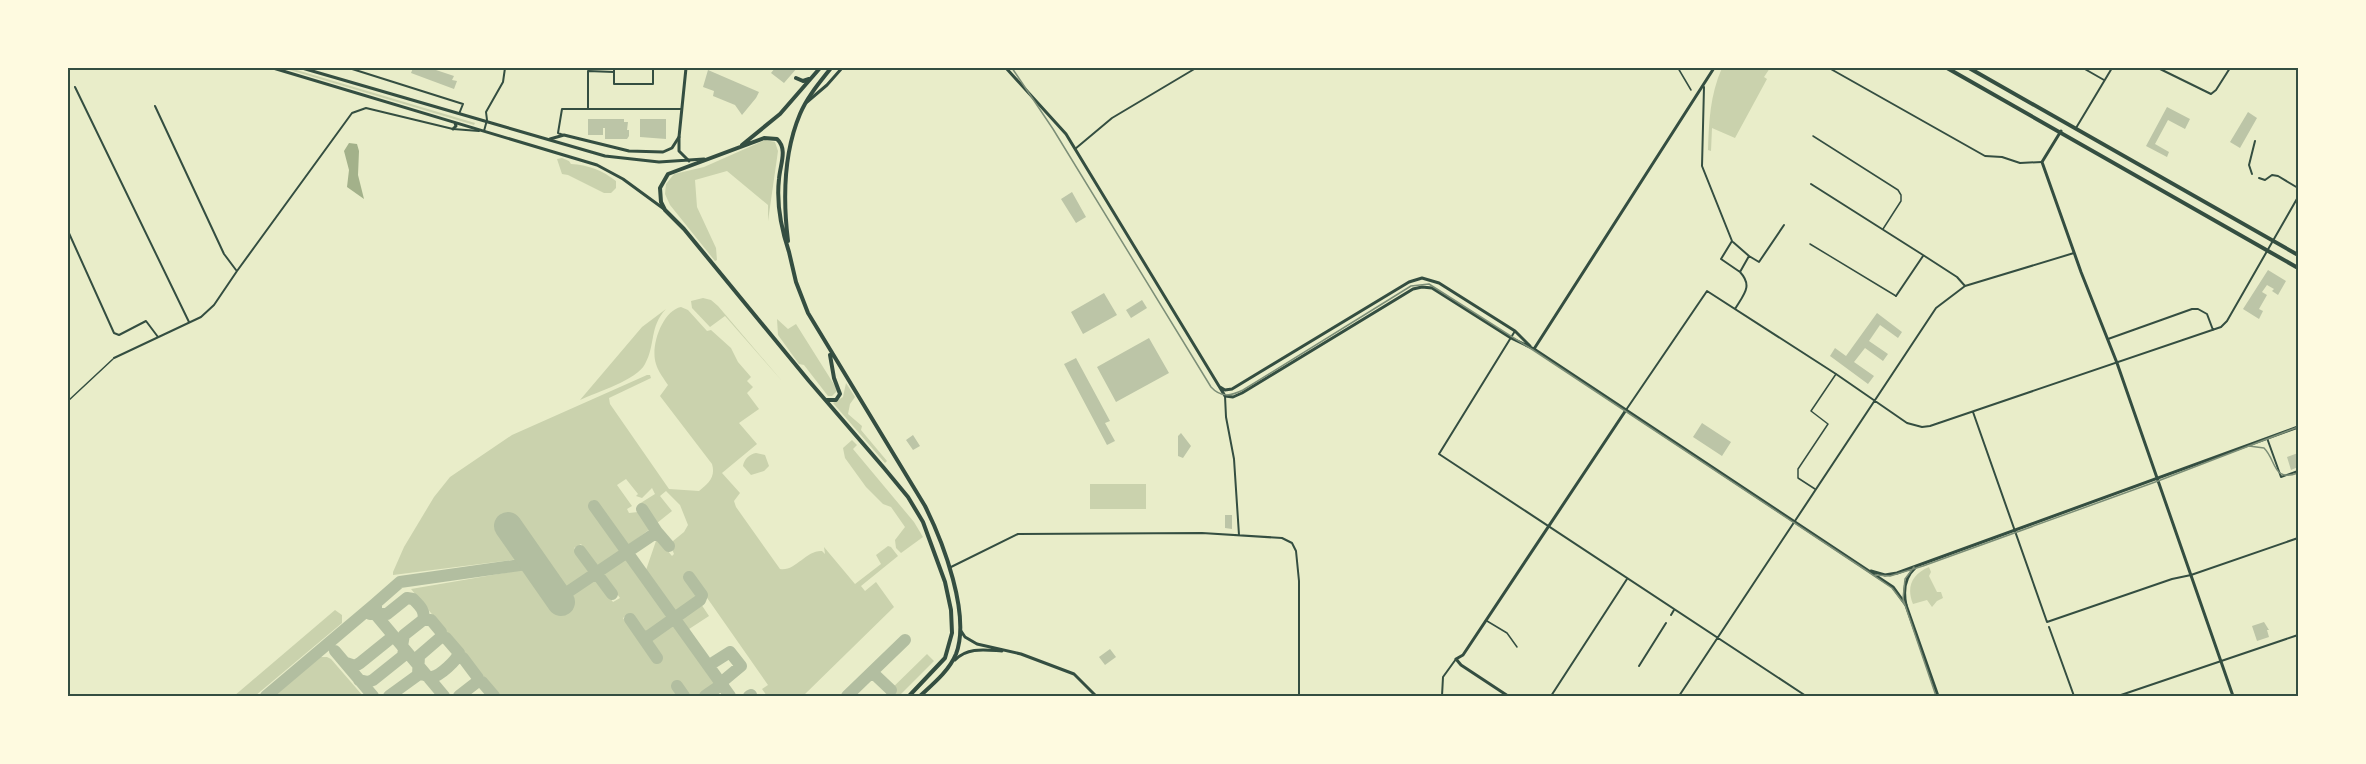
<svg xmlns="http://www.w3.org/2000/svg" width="2366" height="764" font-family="Inter,sans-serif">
  <rect width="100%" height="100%" fill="#e9edc9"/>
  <path fill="#cad2ad" d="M283,68h7l185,55 -1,2z
    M1722,68h48l-6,9 3,2 -32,59 -23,-10 -1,23 -3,-1c1,-29 2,-55 14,-82z
    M765,140l10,2 3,9 -10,70v-16l-41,-34 -32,9 2,27 19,41 1,12 -2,1 -45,-56 -5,-11 1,-10 8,-10 30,-7z
    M562,158l7,3 2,3c17,1 31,6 45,17v7l-5,5h-7l-36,-18 -6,-1 -5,-15z
    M703,298l8,2 7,6 64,75 -57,-65 -15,11 -18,-19 -1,-7z
    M681,307l7,3 19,21 4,-1 20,18 7,14 13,15 -4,4 6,6 -6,6 12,16 -20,14 18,21 -35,29 18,20 -6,8 2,6 44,62c15,3 26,-19 42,-18l3,3 -1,-7 31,37 26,-20 -5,-9 12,-9 3,1 7,9 -37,30 4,5 11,-9 18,25 -91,89h-36l-5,-7 6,-4 -79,-113 -6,4 12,18v4l-19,14 -4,-1 -27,-38 12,-35 15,18 2,-2 -2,-5 1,-8 11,-9 4,-7 -8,-20 -14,-14 -6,5 12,15 -15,12 -18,-19 16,-10 -3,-6 -10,10 -6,-2 2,-2 -12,-15 -9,6 15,21 -5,3 2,4 9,-1 12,17 -24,18 -33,-47 -3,2v4l31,45 -24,16 -16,-23 -7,4 16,24 -22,15h-5l-48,-67 -4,-1 -10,7 -1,4 20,29 -127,16v-3l11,-25 30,-50 16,-20 62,-42 135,-60h3l1,3 -42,20 1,6 59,85 30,2c9,-7 17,-14 13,-27l-52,-68 8,-11c-4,-6 -10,-14 -12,-21 -6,-17 6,-53 25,-57z
    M666,309c-17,18 -10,35 -21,55 -8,16 -48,28 -65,36l62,-73z
    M777,319l11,10 8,-5 39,62 2,5 -5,5h-4l-24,-31 -5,-1 -21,-29z
    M846,383l9,14 -5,7 -2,10 14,12 -1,4 26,31 -2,2 -52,-60 10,-6z
    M852,440l5,5 -4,4 61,73 9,15 -22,16 -5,-5 -1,-8 10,-13 -14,-20 -8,-3 -17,-17 -21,-29 -2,-10z
    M756,453l9,2 4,11 -5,5 -13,4 -8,-9c1,-7 7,-12 13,-13z
    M1090,484h56v25h-56z
    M624,556l42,58v5l-21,15 -15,-21 -7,5 33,45 6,-4 -15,-21 21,-14h5l43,61 -15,11h-12l-12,-15 -5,5 7,10h-179l-89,-107 116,-20 33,47 9,-6 -7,-11 32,-22 19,25 7,-4 -19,-26z
    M1929,567l2,5 -2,4 8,16h4l2,6 -6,3 -5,6 -5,-7 -14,4c-7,-17 -1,-30 16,-37z
    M698,603l3,1 8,12 -23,15 -8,-10v-4z
    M335,610l7,5v8l-87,73h-21z
    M927,654l7,7 -35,35h-15z
    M320,657h7l4,2 32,37h-90z"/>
  <path fill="#a3b18a" d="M349,143l8,1 2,7 -1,24 6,24 -17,-12 2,-17 -5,-19z"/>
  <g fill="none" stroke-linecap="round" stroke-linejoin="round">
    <path stroke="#b2bea0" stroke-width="12" d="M594,506l136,190
      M657,532l12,14
      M580,551l32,43
      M559,598l98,-66 -15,-23
      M370,614h17l20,-16 6,1c6,6 13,12 10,21l-19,15 -2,11
      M630,619l27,39
      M643,637l6,-1 51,-36 2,-5 -13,-18
      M335,651l38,45
      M458,658h5l15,20 -1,4 -18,14
      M346,663l9,3 5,-3 31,-25v-5
      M707,663l4,1 19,-12 11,14 -18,15 -5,-2
      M872,672l19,18
      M422,674c2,1 7,3 10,3 8,-1 25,-17 27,-24l-13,-15 -5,-1
      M359,680l9,2 5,-2 30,-24 1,-7
      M477,682h5l12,14
      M677,686l7,10
      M266,696l110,-93
      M389,696l29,-21 1,-19 22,-19v-5l-10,-12h-8
      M444,696l-68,-81v-12l24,-21 134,-19
      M705,696l16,-11
      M749,696l2,-1
      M847,696l58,-56"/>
    <path stroke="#b2bea0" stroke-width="28" d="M508,526l53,76"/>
  </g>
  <path fill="#bcc5a7" d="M413,68h17l24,8 -2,4 5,1 -3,8 -43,-16z
    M775,68h22l-13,15 -13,-10z
    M708,70l51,22 -3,6 -14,17 -7,-10 -22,-9 1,-5 -11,-4z
    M2167,107l23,12 -5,10 -17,-9 -13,24 14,8 -2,5 -21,-11z
    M2248,112l9,6 -17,30 -10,-6z
    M588,119h36v3h4l-1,8h2v6l-2,3h-22v-11h-2v7h-15z
    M640,119h26v20l-26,-2z
    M1072,192l14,25 -10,6 -15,-24z
    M2268,270l18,11 -8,14 -6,-4 2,-2 -7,-4 -5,7 5,3 -8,14 4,2 -4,8 -16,-10z
    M1104,293l13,22 -34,19 -12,-22z
    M1142,300l5,8 -16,10 -5,-8z
    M1877,313l25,19 -4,6 -18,-13 -11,16 19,13 -5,7 -18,-13 -11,14 20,14 -6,8 -38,-28 5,-8 11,8z
    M1149,338l20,35 -53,29 -19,-35z
    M1076,358l34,63 -5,2 10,18 -8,4 -43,-81z
    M1702,423l29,19 -9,14 -29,-19z
    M1181,433l10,13 -8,12 -5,-2v-20z
    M913,435l7,11 -7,4 -7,-10z
    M2298,453v14l-7,3 -4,-13z
    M1225,515h7v14l-7,-1z
    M2264,622l5,8h-2l2,7 -12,4 -5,-15z
    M1110,649l6,8 -11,8 -6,-8z"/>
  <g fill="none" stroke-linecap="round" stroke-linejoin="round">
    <path stroke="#344e41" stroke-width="1.5" d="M1813,136l85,54 3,5v6l-18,28
      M1810,244l86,52
      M68,401l45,-42
      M1815,489l-17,-11v-9l30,-45 -17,-13 25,-37
      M1487,621l20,12 10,14"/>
    <path stroke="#344e41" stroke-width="1.5" d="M1678,68l13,22"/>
    <path stroke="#344e41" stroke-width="2" d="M349,68l114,36 -4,10
      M614,68v16h39v-16l33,1
      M1829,68l156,88 17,1 18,6 22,-1
      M2083,68l21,12
      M2158,68l53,26 5,-4 14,-22
      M614,72l-26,-1v38h93
      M75,87l114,235
      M1704,87l-2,79 30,75 -11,18 19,13
      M155,106l69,148 12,16
      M2076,128l36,-60
      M484,131l3,-11 -1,-8 17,-30 2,-14
      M563,135l-5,-2 4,-24h26
      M1075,149l37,-31 84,-50
      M2252,174l-3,-9 6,-24
      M2259,178l6,2 7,-5 6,1 20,12
      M1811,184l112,71 34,22 8,9 109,-33
      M68,231l46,102 5,2 27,-14 12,16
      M1733,242l16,14
      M1896,296l27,-40
      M1735,309c9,-15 18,-23 5,-37l9,-16 10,6 25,-37
      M1515,331l-76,123 367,242
      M2108,339l84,-30h6l9,5 6,16
      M114,358l87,-41 13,-12 23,-34 115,-158 14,-5 87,21 26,2
      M1225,396l1,21 8,42 5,76
      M1626,410l81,-119 129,83 71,49 15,4 8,-1 291,-99 6,-6 71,-124
      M1973,412l74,210 125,-43 19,-4 107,-37
      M2267,438l14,39 17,-6
      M949,568l69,-34 184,-1 80,5 10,5 4,8 3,30v115
      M1671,615l3,-5
      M2049,627l25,69
      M1639,666l27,-43
      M1442,696l1,-19 13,-18
      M1551,696l76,-117
      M1679,696l257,-388 29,-22
      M2118,696l180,-61"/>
    <path stroke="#344e41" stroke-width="3" d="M2061,131l-19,31 39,110 36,91 116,333
      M550,139l14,-4 65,16 34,1 9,-4 7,-11 7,-69
      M1871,571l14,4 12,-2 401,-146
      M1906,605c-3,-14 -2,-27 9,-37
      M961,631l4,6 12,7 44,10 53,20 22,22
      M955,660c13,-13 30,-10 47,-9
      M1508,696l-47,-31 -5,-6 7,-4 163,-245"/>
    <path stroke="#344e41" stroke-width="3" d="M273,68l324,97 26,14 41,30
      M302,68l303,88 54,6 45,-3
      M1006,68l60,66 159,262 8,1 9,-4 171,-104 9,-2 10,1 79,50 23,11 359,238 13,18 32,91
      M807,102l20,-17 15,-17
      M453,129l3,-3 -1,-3
      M679,137v14l10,10
      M1534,349l180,-281
      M1220,387l5,3 7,-1 177,-107 13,-4 17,5 76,48 15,15"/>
    <path stroke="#344e41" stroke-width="4" d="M1947,68l351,200
      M1969,68l329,187
      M796,78l7,3 6,-2
      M742,145l38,-31 40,-46
      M788,241c-5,-41 -4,-89 12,-127 7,-17 20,-32 31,-46
      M789,252c-8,-24 -13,-47 -10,-73 1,-14 9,-30 -2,-40l-13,-1 -96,36 -8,14 1,14 4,8 19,19 125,152 75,87 24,29 15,25 22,60 6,28 1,23 -7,25 -36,38
      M789,252l7,30 12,31 117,193c18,36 46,109 31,148 -7,17 -23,30 -36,42
      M826,400h10l4,-6 -6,-16 -4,-23"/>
    <path stroke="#7c8e77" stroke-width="1.5" d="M1012,68l41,61 158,258c10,11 20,9 32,3l168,-104 18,-2 104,66 334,221 25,17 13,17
      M2249,446l15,2c13,13 8,34 34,25
      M1914,567l-9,12 -2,20 33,97
      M1875,575l15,1 33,-10 235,-85 140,-54"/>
  </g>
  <rect width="2366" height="764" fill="none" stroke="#fefae0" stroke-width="138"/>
  <rect x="69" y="69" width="2228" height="626" fill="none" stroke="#344e41" stroke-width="2"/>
</svg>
